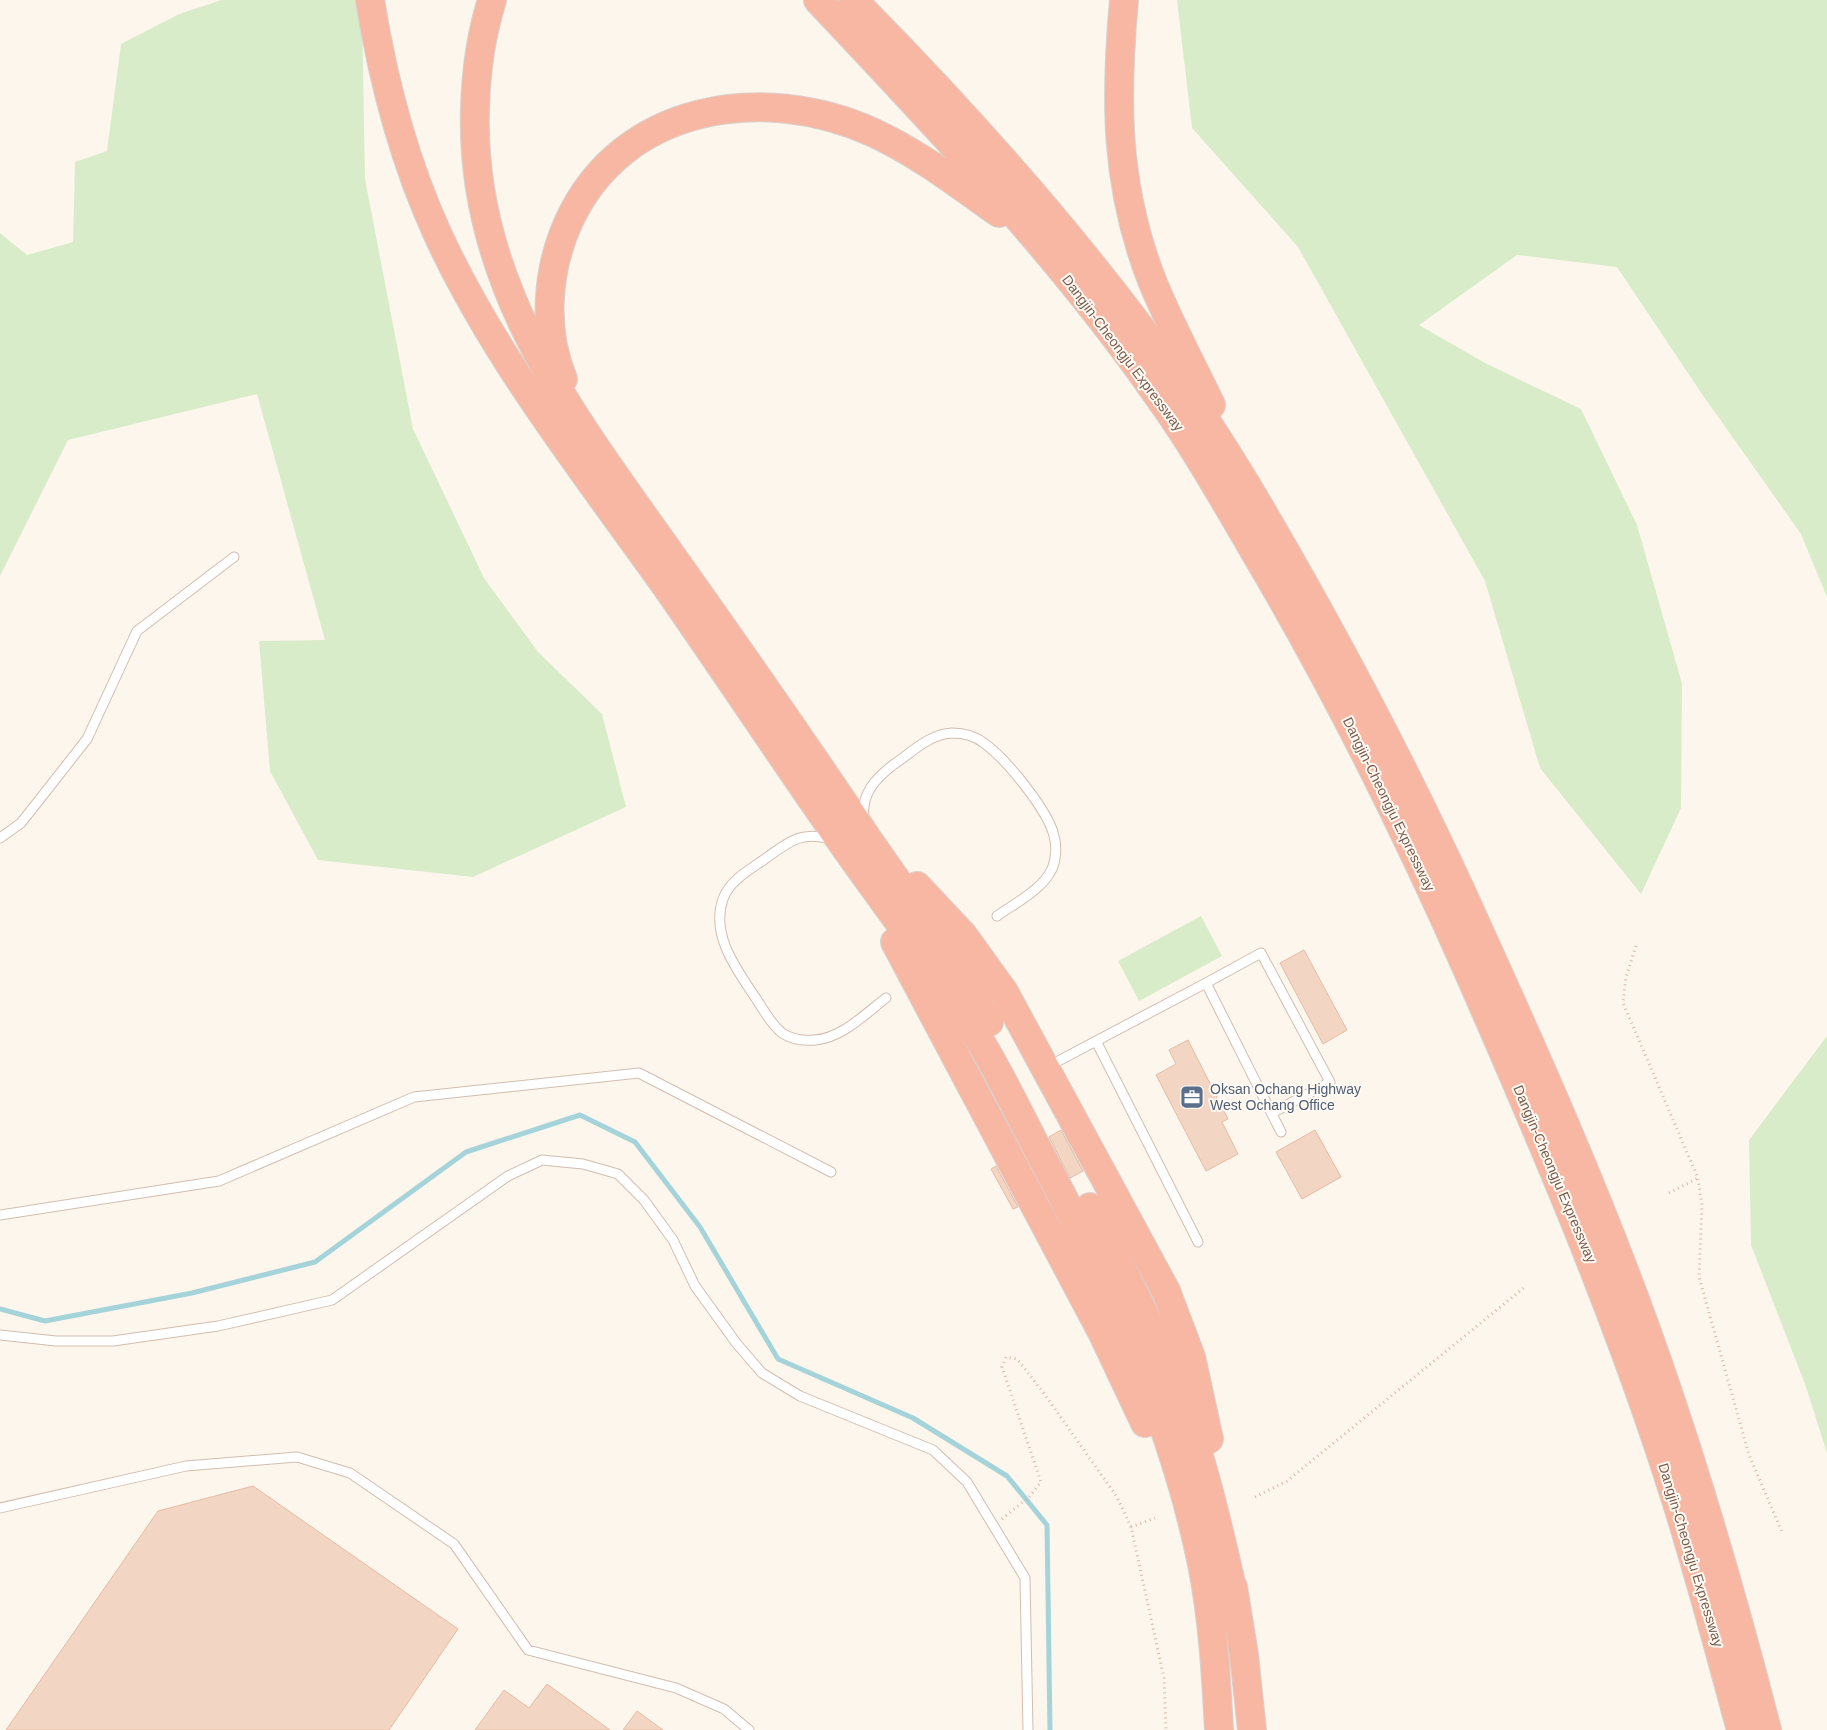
<svg xmlns="http://www.w3.org/2000/svg" width="1827" height="1730" font-family="Helvetica,sans-serif">
  <rect width="100%" height="100%" fill="#fdf6ec"/>
  <path fill="#d8ecc9" d="M222,0h136l4,15 3,164 48,250 71,149 54,74 64,62 24,93 -153,70 -155,-17 -48,-89 -11,-130 66,-1 -68,-246 -189,46 -68,136v-343l27,22 46,-13 2,-80 32,-11 14,-107 58,-30z
    M1177,0h650v597l-26,-63 -99,-140 -85,-127 -100,-12 -98,70 66,38 96,46 56,116 45,159 -1,124 -40,86 -101,-126 -55,-187 -187,-334 -106,-119z
    M1201,916l21,40 -83,45 -21,-40z
    M1827,1036v417l-22,-69 -54,-139 -2,-105z"/>
  <g fill="none" stroke-linecap="round" stroke-linejoin="round">
    <path stroke="#a5d3da" stroke-width="5" d="M0,1309l45,12 147,-28 123,-31 151,-110 114,-37 55,27 65,85 78,132 135,59 94,58 40,49 3,205"/>
  </g>
  <path fill="#f3d5c3" stroke="#e6bba3" d="M1304,950l43,80 -24,14 -43,-81z
    M1188,1040l40,79 -6,3 16,32 -32,17 -50,-96 20,-11 -7,-14z
    M1061,1130l22,41 -13,7 -21,-41z
    M1315,1130l26,47 -39,22 -26,-47z
    M996,1166l22,41 -5,2 -22,-40z
    M253,1486l205,143 -69,101h-383l152,-219z
    M547,1684l63,46h-135l29,-40 25,18z
    M637,1711l26,19h-40z"/>
  <g fill="none" stroke-linecap="round" stroke-linejoin="round">
    <g stroke="#d1beb0" stroke-width="11">
      <path id="service" d="M864,818c-3,-24 11,-39 29,-53 18,-12 36,-31 59,-32 12,0 23,3 32,10 22,16 64,67 70,93 3,10 2,24 -2,33 -10,21 -37,34 -55,47
        M0,838l21,-15 66,-84 50,-108 97,-74
        M831,839c-28,-8 -40,1 -62,17 -16,12 -39,23 -46,43 -13,37 15,72 34,101 7,11 14,24 25,33 9,6 22,8 33,7 27,-2 50,-26 71,-42
        M1206,983l55,-30 69,129 -58,31
        M1096,1041l102,201
        M1047,1067l159,-84 75,149
        M0,1215l219,-34 195,-84 225,-24 192,99
        M0,1335l56,6h57l105,-15 114,-26 176,-124 34,-16 41,4 35,10 26,26 29,40 22,46 42,58 25,29 38,23 133,54 34,32 58,96 3,152
        M0,1508l186,-42 111,-9 53,16 104,71 74,106 148,38 48,21 25,21"/>
    </g>
    <g stroke="#dad1cd" stroke-width="30">
      <path id="motorway" d="M370,0c13,81 34,161 68,235 58,126 150,241 230,354 58,83 114,168 172,251 43,62 90,121 130,185 29,44 50,92 75,138 67,126 128,260 157,401 11,55 14,111 17,166
        M492,0c-11,35 -16,72 -17,108 -6,180 101,312 199,451 65,92 131,185 193,279l75,107 47,77
        M818,0c118,126 239,251 338,393 37,51 68,106 100,161 81,137 152,280 216,426 75,171 148,342 204,520 24,76 44,153 65,230
        M853,0c110,111 214,227 306,353 59,80 109,167 157,253 60,108 115,217 165,329 55,121 109,243 155,367 52,140 94,284 131,428
        M1124,0c-9,99 -9,184 27,278 17,43 40,85 60,127
        M563,379c-21,-50 -16,-110 6,-158 54,-117 194,-138 303,-89 46,21 86,52 127,81
        M917,886l46,49 41,57 162,299 25,66 18,82
        M895,942l208,392 42,89
        M1090,1207c36,69 73,140 98,214 20,60 34,122 48,184
        M1233,1587l11,68 8,75"/>
    </g>
    <path stroke="#d9b8a5" stroke-width="3" stroke-dasharray="1 4" stroke-linecap="butt" d="M1636,946l-10,31 -3,26 75,175 4,27 -3,72 50,178 33,77
      M1669,1193l29,-15
      M1255,1497l32,-16 239,-195
      M1002,1519l27,-22 12,-15 -39,-115 4,-10 11,2 26,33 74,105 14,30 33,151 2,52
      M1131,1527l24,-9"/>
    <use href="#service" stroke="#fff" stroke-width="9"/>
    <use href="#motorway" stroke="#f7b7a3" stroke-width="28"/>
  </g>
  <defs>
    <g id="office-square" transform="scale(1.25)"><rect x="-9" y="-9" width="18" height="18" rx="4" fill="#5c6f8a" stroke="#fffaf3"/><path d="M-6-3h4V-5.5h4V-3h4V5H-6ZM-1-4.5V-3h2v-1.5ZM-6 0V1H6V0Z" fill="#fff"/></g>
  </defs>
  <g fill-rule="evenodd">
    <use href="#office-square" x="1192" y="1097"/>
  </g>
  <g text-anchor="middle" stroke-width="4" stroke-linejoin="round" paint-order="stroke">
    <g font-size="14" fill="#7a5c4d" stroke="#fffaf3">
      <text transform="translate(1123 353) rotate(53)" y="5">Dangjin-Cheongju Expressway</text>
      <text transform="translate(1389 804) rotate(64)" y="5">Dangjin-Cheongju Expressway</text>
      <text transform="translate(1555 1174) rotate(67)" y="5">Dangjin-Cheongju Expressway</text>
      <text transform="translate(1691 1555) rotate(73)" y="5">Dangjin-Cheongju Expressway</text>
    </g>
    <g font-size="14" fill="#4e5e75" stroke="#fffaf3" text-anchor="start">
      <text x="1210" y="1094">Oksan Ochang Highway<tspan x="1210" dy="16">West Ochang Office</tspan></text>
    </g>
  </g>
</svg>
